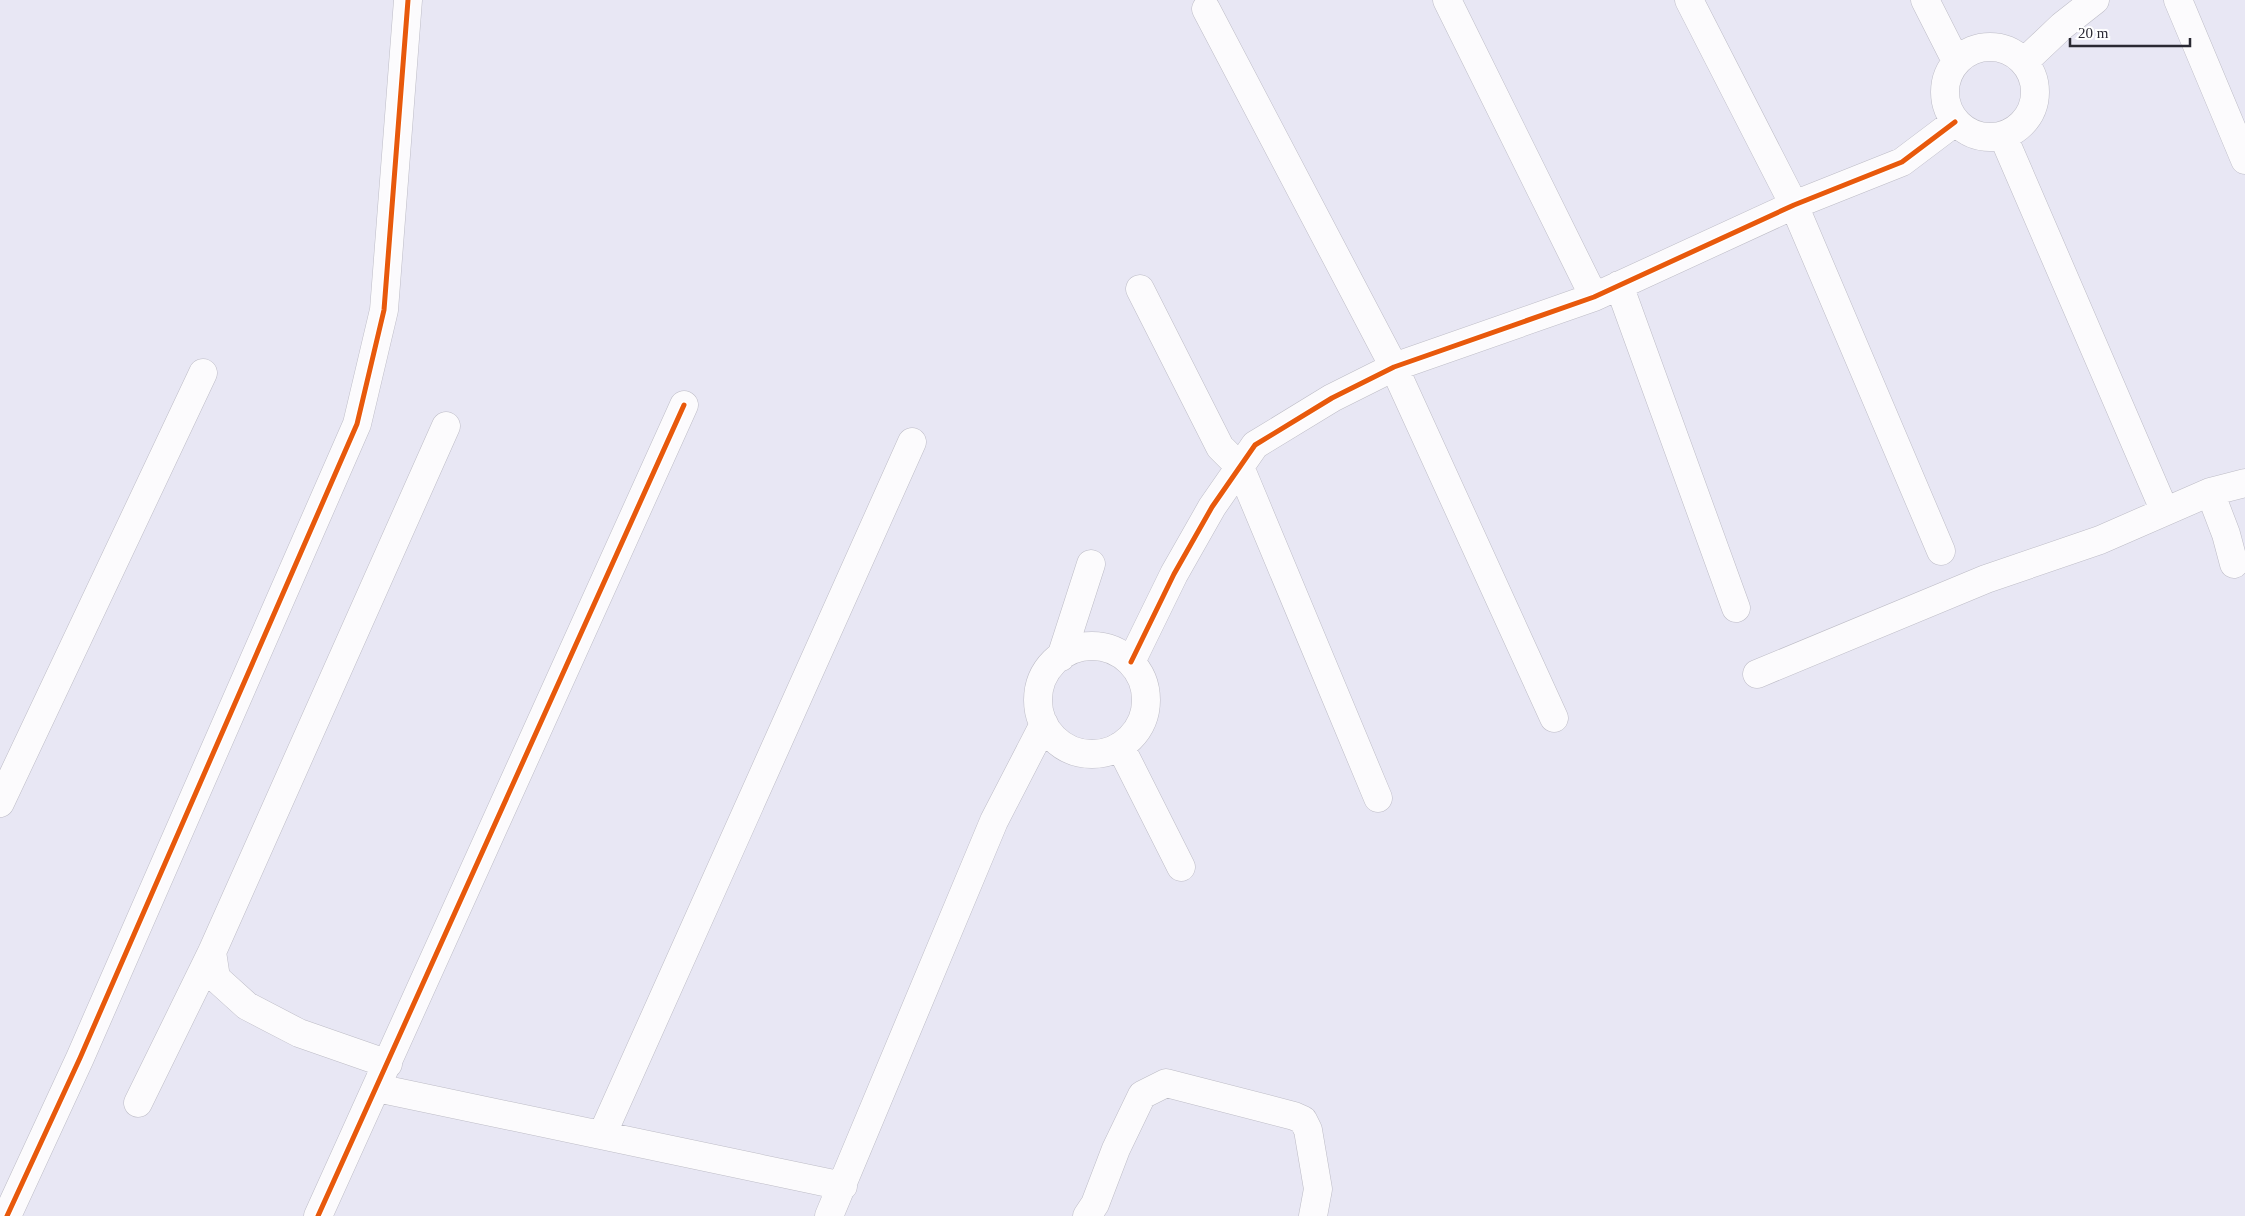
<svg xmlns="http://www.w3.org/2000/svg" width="2245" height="1216" font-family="'Times New Roman',serif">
  <rect width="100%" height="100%" fill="#e8e7f4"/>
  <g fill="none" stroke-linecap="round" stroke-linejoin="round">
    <g stroke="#bdbcc6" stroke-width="29">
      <path id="minor" d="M1447,0l147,297
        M1689,0l105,205 147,346
        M1925,0l31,61
        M2178,0l67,160
        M1206,9l188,358 160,351
        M1945 92a45 45 0 1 1 90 0a45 45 0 1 1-90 0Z
        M2024,62l38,-36 33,-26
        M2003,136l156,362
        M1619,285l117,323
        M1140,289l80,158 20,20 138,331
        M2210,492l16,42 8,30
        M1038 700a54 54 0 1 1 108 0a54 54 0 1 1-108 0Z
        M1061,657l30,-93
        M1131,662l43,-88 38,-67 43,-62 77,-47 62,-31 200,-70 200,-92 108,-43 53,-40
        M1757,674l229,-95 114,-39 110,-48 35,-9
        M1120,746l61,121
        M0,803l203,-430
        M212,952l4,26 31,28 52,27 89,31
        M377,1088l466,98
        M138,1103l74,-151 234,-526
        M602,1135l310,-693
        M7,1216l73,-158 277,-634 27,-114 24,-310
        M318,1216l366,-811
        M829,1216l165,-395 50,-97
        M1087,1216l8,-12 21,-55 26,-54 24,-12 128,33 9,4 5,10 10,59 -5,27"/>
    </g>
    <use href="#minor" stroke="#fcfbfd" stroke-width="28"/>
    <g stroke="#fff" stroke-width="8">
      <path id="cycleway" d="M1131,662l43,-88 38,-67 43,-62 77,-47 62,-31 200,-70 200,-92 108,-43 53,-40
        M7,1216l73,-158 277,-634 27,-114 24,-310
        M318,1216l366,-811"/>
    </g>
    <use href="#cycleway" stroke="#e8590c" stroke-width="5"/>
  </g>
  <path d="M2070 38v8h120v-8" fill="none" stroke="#2a2933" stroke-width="2.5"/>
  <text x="2078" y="38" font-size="15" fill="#2a2933" stroke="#ffffff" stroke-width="4" paint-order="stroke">20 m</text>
</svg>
